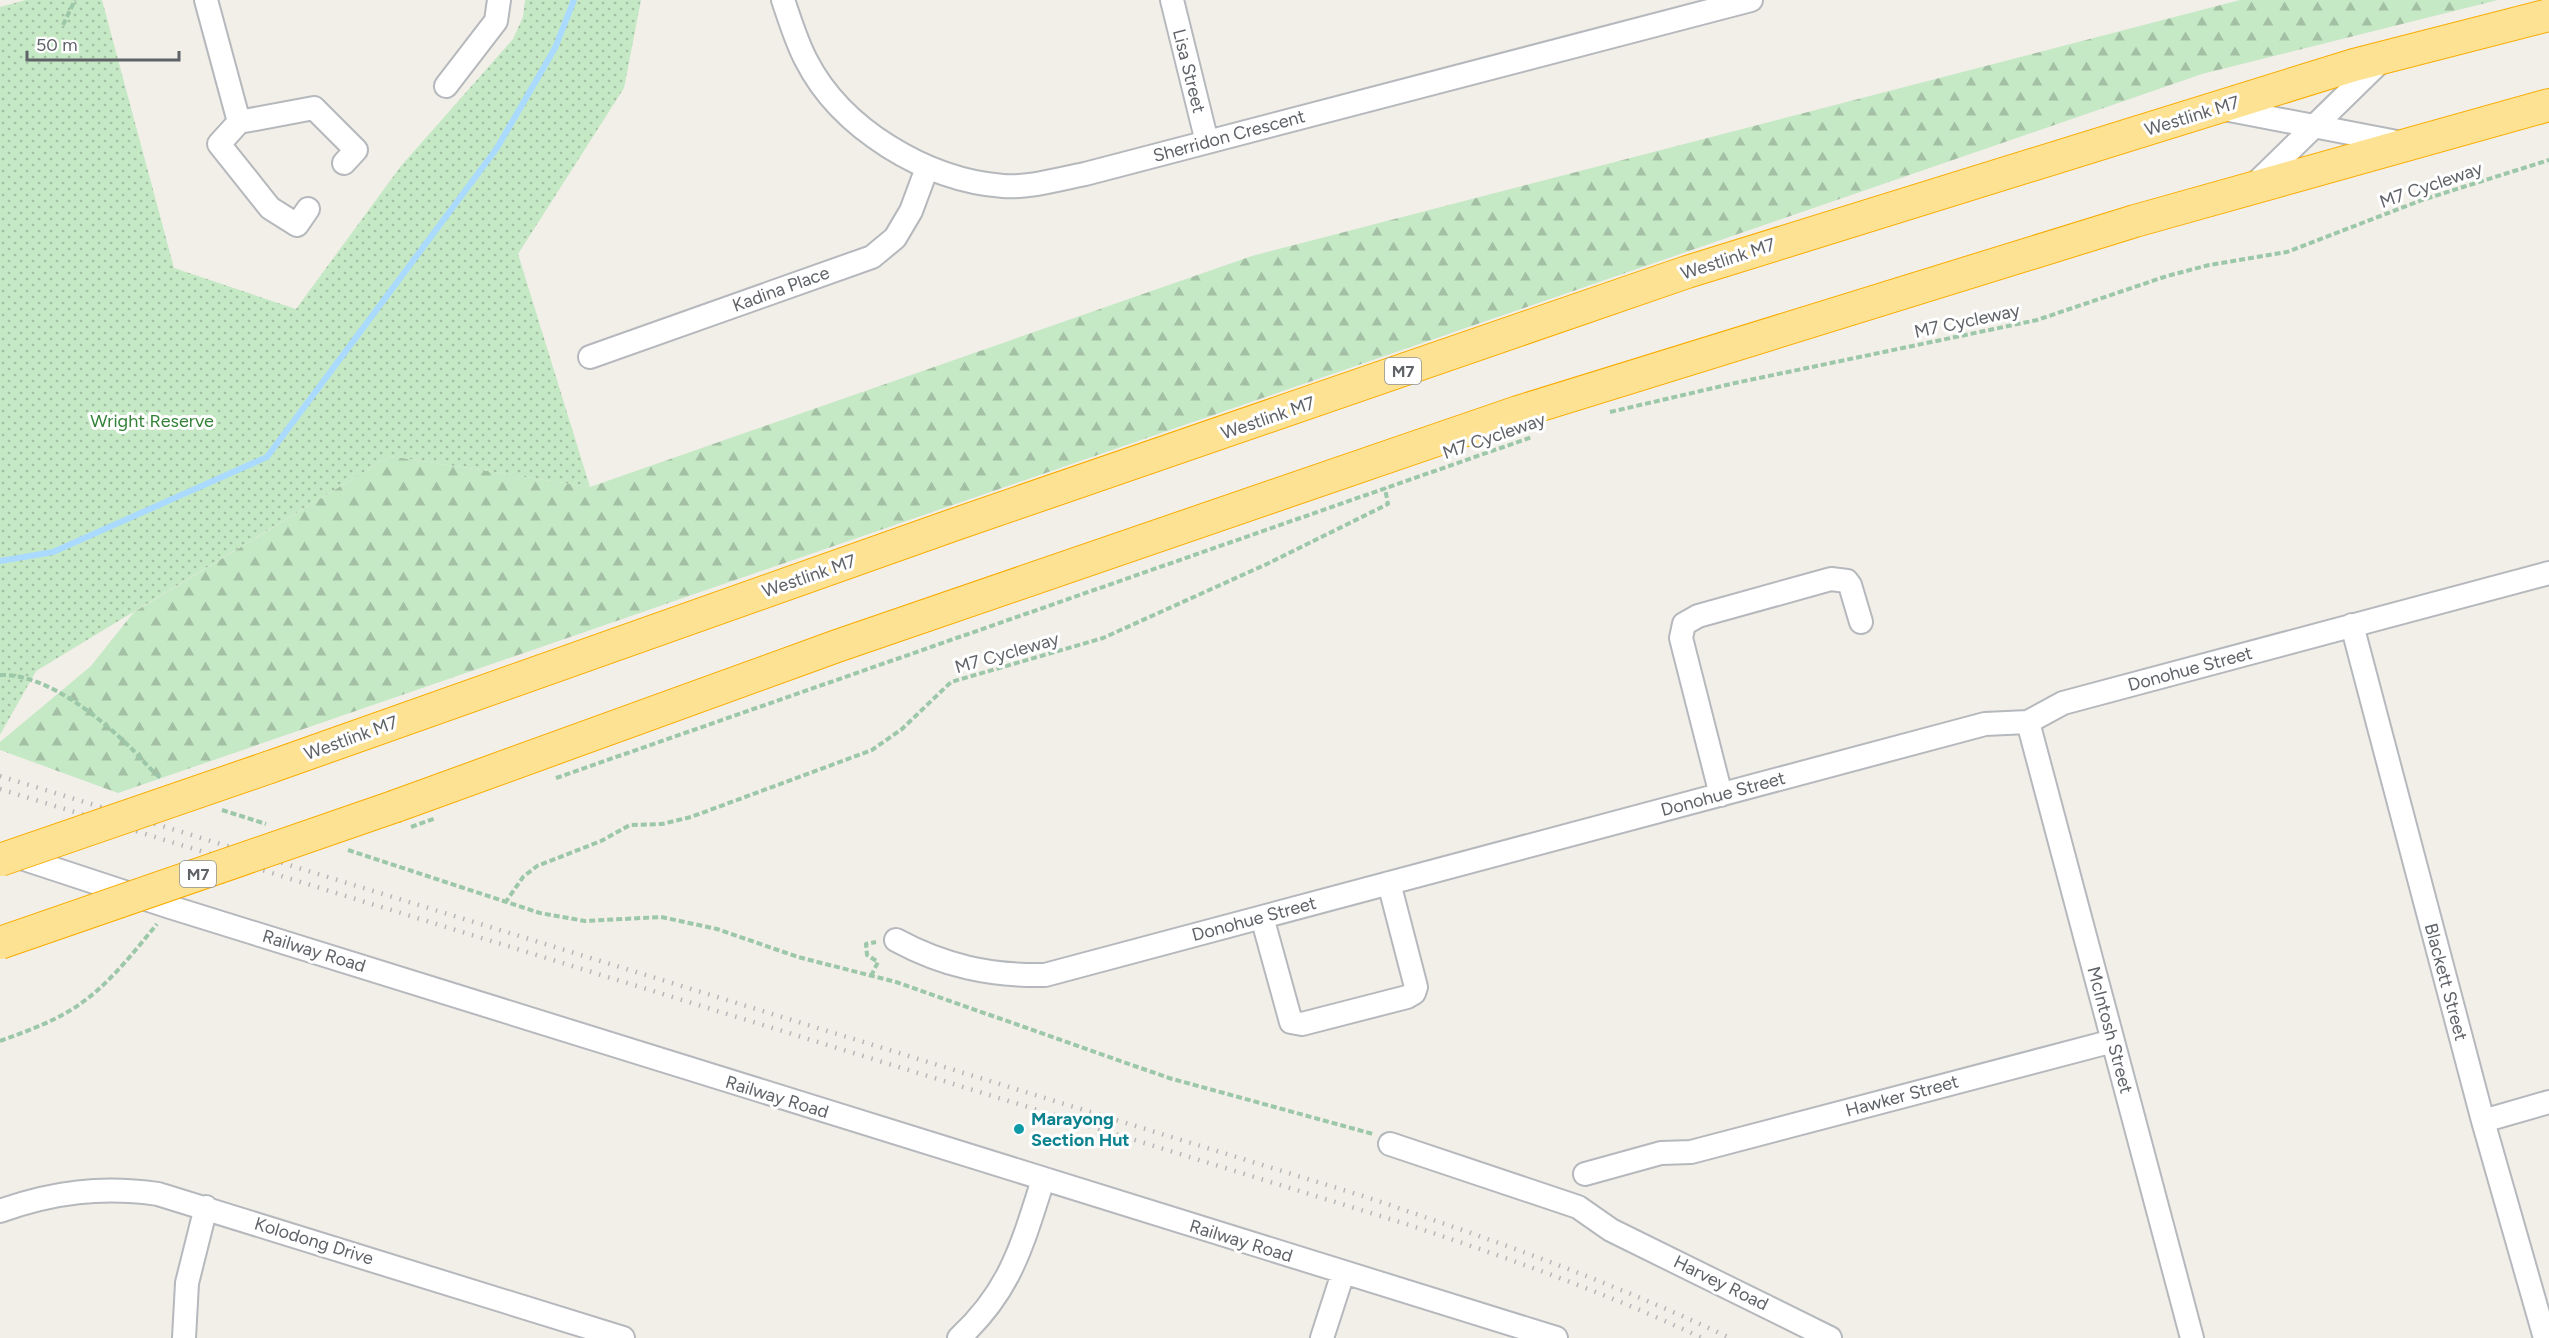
<svg xmlns="http://www.w3.org/2000/svg" width="2549" height="1338" font-family="Figtree,sans-serif">
  <defs>
    <pattern id="forest-firs" width="22" height="20" patternUnits="userSpaceOnUse" patternTransform="scale(1.5)"><rect width="22" height="20" fill="#c5e8c5"/><path d="M5 1l3.5 6h-7zM16 11l3.5 6h-7z" fill="#a3c0a4"/></pattern>
    <pattern id="park-dots" width="8" height="8" patternUnits="userSpaceOnUse" patternTransform="scale(1.5)"><rect width="8" height="8" fill="#c5e8c5"/><path d="M2 2h.1M6 6h.1" fill="none" stroke="#a3c0a4" stroke-width="1.8" stroke-linecap="round"/></pattern>
  </defs>
  <rect width="100%" height="100%" fill="#f1efe8"/>
  <path fill="url(#forest-firs)" d="M2240,0h258l-296,74 -2084,719 -118,-43v-8l91,-76 43,-54 256,-156 200,31 662,-231z"/>
  <path fill="url(#park-dots)" d="M26,0h76l72,268 122,41 105,-143 112,-127 10,-22 2,-17h116l-17,88 -106,166 72,233 -200,-31 -354,215 -36,64v-728z"/>
  <g fill="none" stroke-linecap="round" stroke-linejoin="round">
    <path stroke="#aadaff" stroke-width="6" d="M0,561l53,-9 214,-95 230,-309 58,-100 19,-48"/>
    <g stroke="#b5b8bc" stroke-width="26">
      <path id="minor" d="M206,0l33,122 -20,22 51,64 27,17 11,-16
        M783,0c7,20 13,41 23,60 35,69 120,120 197,126 26,2 56,-7 82,-12l666,-174
        M1172,0l35,142
        M446,86l50,-65 3,-21
        M2219,108l183,35
        M239,122l75,-14 42,42 -12,13
        M2252,187l131,-128
        M590,357l282,-100 23,-19 16,-27 16,-43
        M2352,625l131,496 62,217
        M2028,722l164,616
        M1721,795l-40,-157 3,-14 14,-8 133,-37 16,2 3,4 11,37
        M9,854l161,53 1386,431
        M1262,917l29,105 11,2 105,-27 7,-4 2,-6 -27,-104
        M896,940c48,26 94,36 149,35l940,-251 43,-2 35,-19 486,-130
        M2483,1121l66,-19
        M1390,1144l188,63 33,23 219,108
        M1585,1174l76,-21 30,-1 422,-111
        M0,1211c53,-19 102,-25 158,-17l465,144
        M184,1338l3,-55 19,-76
        M959,1338c52,-48 63,-93 84,-158
        M1322,1338l21,-65"/>
    </g>
    <g stroke="#f9ab00" stroke-width="34">
      <path id="highway" d="M270,767l686,-243 731,-252 667,-207 195,-50
        M396,806l441,-160 681,-234 617,-191 414,-116"/>
    </g>
    <path stroke="#9cc7a9" stroke-width="4" stroke-dasharray="6 3" stroke-linecap="butt" d="M63,25l12,-25
      M1610,412l125,-29 302,-63 130,-44 42,-11 78,-13 135,-52 127,-40
      M0,675c48,-1 100,43 132,74 10,10 19,22 30,30
      M556,778l976,-341
      M222,810l44,14
      M348,850l192,63 45,8 76,-4 56,12 81,28 98,25 273,96 204,56
      M505,903l18,-26 14,-11 64,-25 29,-16 32,-1 29,-7 181,-67 30,-21 49,-47 152,-44 166,-75 119,-59 -3,-16
      M871,976l7,-14 -11,-7 -1,-11 10,-2
      M0,1041c27,-10 56,-20 80,-37 30,-21 54,-52 77,-80"/>
    <use href="#minor" stroke="#fff" stroke-width="22"/>
    <use href="#highway" stroke="#fde293" stroke-width="32"/>
    <path stroke="#b6b7b8" stroke-width="4.5" stroke-dasharray="1.5 8" stroke-linecap="butt" d="M0,776l1363,420c125,42 247,85 367,142
      M0,789l1403,434c102,34 202,69 299,115"/>
    <g stroke="#f9ab00" stroke-width="34" stroke-linecap="butt">
      <path id="highway-bridge" d="M0,860l270,-93
        M0,943l396,-137"/>
    </g>
    <path stroke="#9cc7a9" stroke-width="4" stroke-dasharray="6 3" stroke-linecap="butt" d="M411,827l25,-9"/>
    <use href="#highway-bridge" stroke="#fde293" stroke-width="32"/>
  </g>
  <circle fill="#0f9aa8" stroke="#fff" stroke-width="2" cx="1019" cy="1129" r="6"/>
  <g text-anchor="middle" stroke-width="6" stroke-linejoin="round" paint-order="stroke">
    <g fill="#fff" stroke="#8f9295" stroke-width="1.5">
      <rect x="1385" y="358" width="36" height="26" rx="4.5"/>
      <rect x="180" y="861" width="36" height="26" rx="4.5"/>
    </g>
    <g font-size="16" font-weight="bold" fill="#5f6368">
      <text x="1403" y="377">M7</text>
      <text x="198" y="880">M7</text>
    </g>
    <g font-size="18" fill="#5f6368" stroke="#fff">
      <text transform="translate(1189 71) rotate(76)" y="6">Lisa Street</text>
      <text transform="translate(2192 116) rotate(-17)" y="6">Westlink M7</text>
      <text transform="translate(1229 136) rotate(-15)" y="6">Sherridon Crescent</text>
      <text transform="translate(2431 185) rotate(-19)" y="6">M7 Cycleway</text>
      <text transform="translate(1728 259) rotate(-18)" y="6">Westlink M7</text>
      <text transform="translate(781 289) rotate(-20)" y="6">Kadina Place</text>
      <text transform="translate(1967 321) rotate(-12)" y="6">M7 Cycleway</text>
      <text transform="translate(1268 418) rotate(-19)" y="6">Westlink M7</text>
      <text transform="translate(1494 436) rotate(-19)" y="6">M7 Cycleway</text>
      <text transform="translate(809 576) rotate(-19)" y="6">Westlink M7</text>
      <text transform="translate(1007 653) rotate(-16)" y="6">M7 Cycleway</text>
      <text transform="translate(2190 669) rotate(-15)" y="6">Donohue Street</text>
      <text transform="translate(351 738) rotate(-20)" y="6">Westlink M7</text>
      <text transform="translate(1723 794) rotate(-15)" y="6">Donohue Street</text>
      <text transform="translate(1254 919) rotate(-15)" y="6">Donohue Street</text>
      <text transform="translate(314 951) rotate(17)" y="6">Railway Road</text>
      <text transform="translate(2446 982) rotate(75)" y="6">Blackett Street</text>
      <text transform="translate(2110 1030) rotate(75)" y="6">McIntosh Street</text>
      <text transform="translate(1902 1096) rotate(-15)" y="6">Hawker Street</text>
      <text transform="translate(777 1097) rotate(17)" y="6">Railway Road</text>
      <text transform="translate(314 1241) rotate(17)" y="6">Kolodong Drive</text>
      <text transform="translate(1241 1241) rotate(17)" y="6">Railway Road</text>
      <text transform="translate(1721 1283) rotate(26)" y="6">Harvey Road</text>
    </g>
    <g font-size="18" fill="#348238" stroke="#fff">
      <text x="152" y="427">Wright Reserve</text>
    </g>
    <g font-size="18" font-weight="bold" fill="#0d838f" stroke="#fff" text-anchor="start">
      <text x="1031" y="1125">Marayong<tspan x="1031" dy="21">Section Hut</tspan></text>
    </g>
  </g>
  <path d="M27 51v9h152v-9" fill="none" stroke="#5f6368" stroke-width="3"/>
  <text x="36" y="51" font-size="18" fill="#5f6368" stroke="#ffffff" stroke-width="4.5" paint-order="stroke">50 m</text>
</svg>
